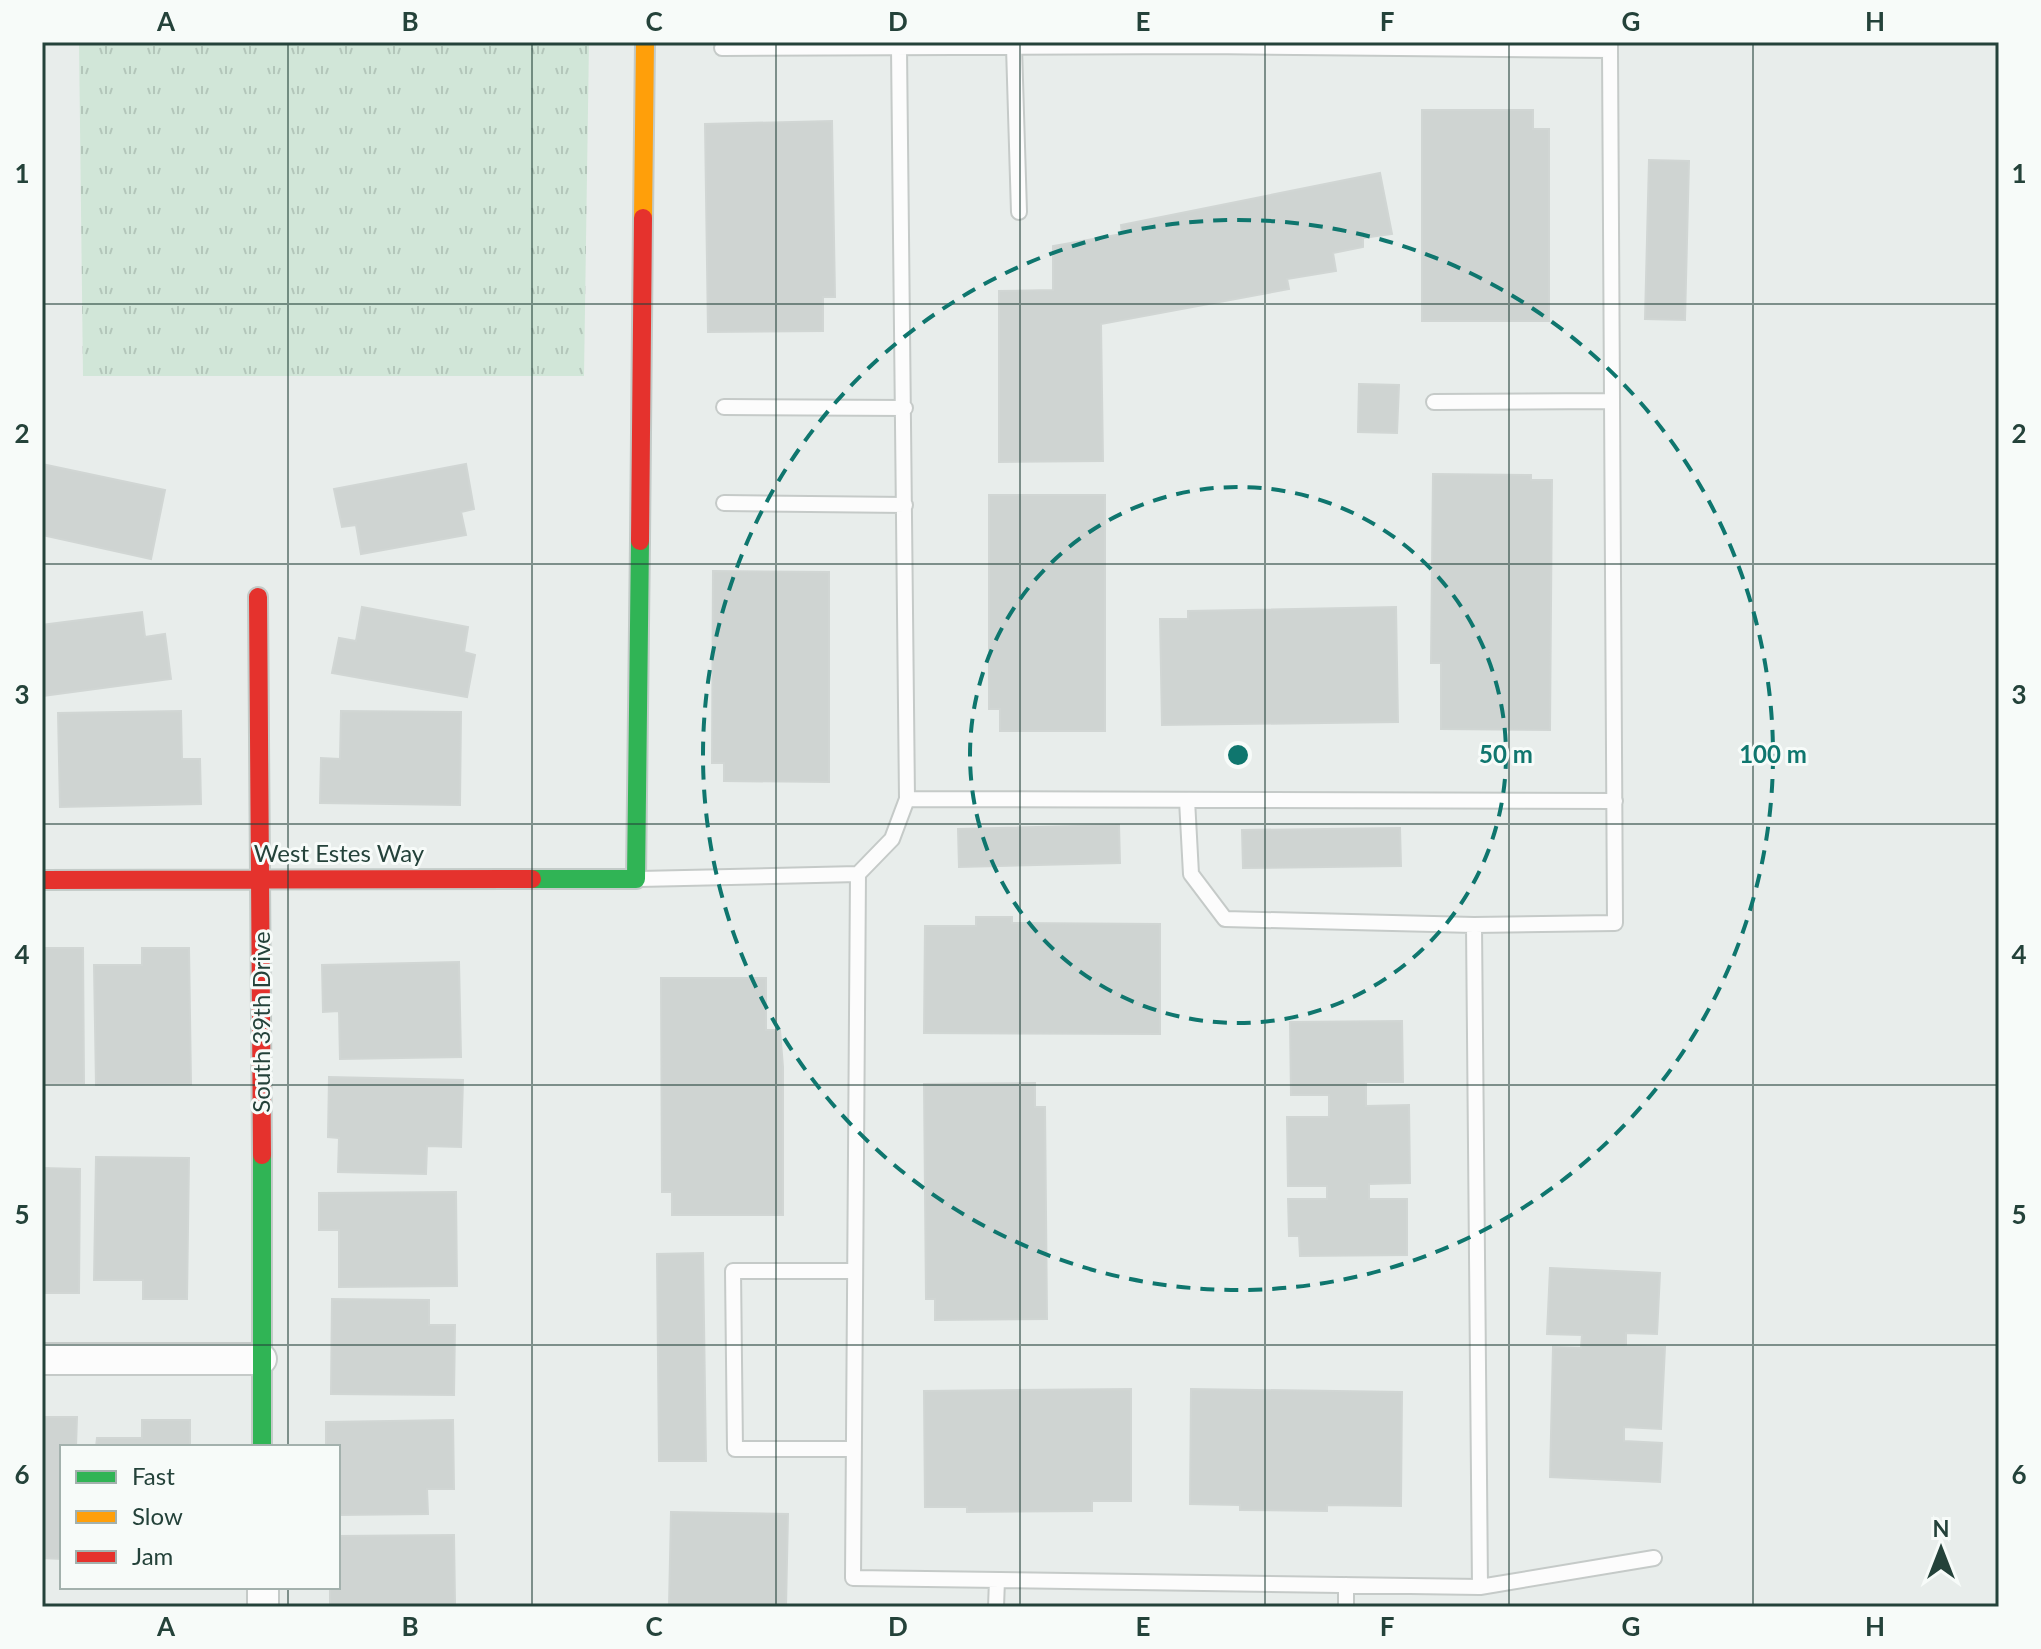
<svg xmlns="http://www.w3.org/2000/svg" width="2041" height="1649" font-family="Lato,sans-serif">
  <defs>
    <pattern id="grass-tufts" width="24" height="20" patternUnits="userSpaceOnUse" patternTransform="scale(2)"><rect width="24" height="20" fill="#d1e6d8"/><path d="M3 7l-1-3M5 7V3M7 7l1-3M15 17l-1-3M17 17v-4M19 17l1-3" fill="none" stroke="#b3c6ba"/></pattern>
  </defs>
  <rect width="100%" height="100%" fill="#e8edeb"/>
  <path fill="url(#grass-tufts)" d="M79,42h510l-5,334h-501z"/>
  <path fill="#cfd4d2" stroke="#d1d6d4" stroke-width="2" d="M1422,110h111v19h16v192h-127z
    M832,121l3,176h-12v34l-115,1 -3,-208z
    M1649,160l40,1 -4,159 -40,-1z
    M1380,173l12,61 -29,4v9l-30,6 3,18 -49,8 2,10 -188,35 2,137 -104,1v-171l54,-1v-44l69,-12 -1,-9z
    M1359,384l40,1 -2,48 -39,-1z
    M42,464l123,26 -14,69 -109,-24z
    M466,464l8,45 -13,3 5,23 -105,19 -5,-29 -14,2 -8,-38z
    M1433,474l98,1v5h21l-2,250 -109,-1v-66h-10z
    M989,495h116v236h-105v-22h-11z
    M713,571l116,1v210l-105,-1v-18h-12z
    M362,607l106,20 -4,25 11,3 -8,42 -135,-24 7,-35 17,3z
    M1396,607l2,115 -236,3 -2,-106h28v-8z
    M142,612l3,25 20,-3 6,45 -129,17v-71z
    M181,711l1,48h18l1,45 -141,3 -2,-94z
    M341,711l120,1 -1,93 -140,-2 1,-45 19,1z
    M1119,825l1,38 -161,4 -1,-38z
    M1400,828l1,38 -158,2 -1,-38z
    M976,917h36v6l148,1v110l-236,-1 1,-107h51z
    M44,948h39l1,135h-42z
    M142,948h47l2,136 -95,1 -2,-120h48z
    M459,962l2,95 -121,2 -1,-48 -16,1 -1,-47z
    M661,978h105v52h14l3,37v148h-111v-23h-10z
    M1402,1021l1,61h-37v24l43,-1 1,78 -41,1v15h38v56l-107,1 -1,-20h-10l-1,-37h39v-13h-39l-1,-69h42v-22h-38l-1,-73z
    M329,1077l134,3 -2,67 -34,-1 -1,28 -88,-2 1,-34 -11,-1z
    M1035,1083v24h10l2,212 -112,1v-21h-9l-2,-215z
    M96,1157l93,1 -2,141h-44v-19h-49z
    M42,1168l38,1 -1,124h-37z
    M456,1192l1,94 -118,1v-57h-20v-37z
    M703,1253l3,208h-47l-2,-207z
    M1550,1268l110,5 -3,61 -31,-1v13l39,1 -4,82 -37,-2v14l38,2 -2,39 -110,-5 3,-130 28,1 1,-13 -35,-1z
    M332,1299l97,1v25h26l-1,70 -123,-1z
    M1131,1389v112h-39v10l-125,1v-5h-42l-1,-116z
    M1191,1389l211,3 -1,114 -74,-1v6l-87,-1v-5l-50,-1z
    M42,1417h35l-1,30h-14v112l-20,-1z
    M142,1420h48v27h-94l1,-9h45z
    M453,1420l1,69h-27l1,25 -88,1 -2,-68h-12v-25z
    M671,1512l117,2 -2,93h-117z
    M454,1535l1,69 -125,3v-20h8v-51z"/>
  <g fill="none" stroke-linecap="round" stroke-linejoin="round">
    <g stroke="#c5cac8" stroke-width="18">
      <path id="lane" d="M1206,46l404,4v-7
        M1014,47l5,165
        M722,48l484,-2v-4
        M899,48l8,751 -15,40 -34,35 -5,704 627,9
        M1610,50l5,873 -141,2 6,662 174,-29
        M1434,402l178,-1
        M724,407l181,1
        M724,503l181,2
        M907,799l708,2
        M1187,800l4,74 34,45 249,6
        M639,879l219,-5
        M854,1449h-119l-2,-178h122
        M1346,1585v22
        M996,1607l1,-27"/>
    </g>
    <g stroke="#c5cac8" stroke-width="34">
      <path id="street" d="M42,1359h219
        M263,1587v20"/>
    </g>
    <g stroke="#c3cbc8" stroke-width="22">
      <path id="fast" d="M532,879h104l4,-338
        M262,1155v292"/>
    </g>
    <g stroke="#c3cbc8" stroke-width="22">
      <path id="slow" d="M643,218l2,-176"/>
    </g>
    <g stroke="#c3cbc8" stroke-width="22">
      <path id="jam" d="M640,541l3,-323
        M258,597l4,558
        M42,880l490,-1"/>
    </g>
    <use href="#lane" stroke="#fcfcfc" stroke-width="14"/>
    <use href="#street" stroke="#fcfcfc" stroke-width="30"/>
    <use href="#fast" stroke="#30b455" stroke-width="18"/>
    <use href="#slow" stroke="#ff9f0a" stroke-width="18"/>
    <use href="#jam" stroke="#e5322d" stroke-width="18"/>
  </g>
  <path fill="none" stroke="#24423a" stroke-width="2" stroke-opacity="0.55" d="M288,42v1405M532,42v1565M776,42v1565M1020,42v1565M1265,42v1565M1509,42v1565M1753,42v1565M42,304h1957M42,564h1957M42,824h1957M42,1085h1957M42,1345h1957M288,1587v20"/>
  <g fill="none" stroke="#0f766e" stroke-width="4" stroke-dasharray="14 10">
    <circle cx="1238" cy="755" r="268"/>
    <circle cx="1238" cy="755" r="535"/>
  </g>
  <g text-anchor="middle" stroke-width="6" stroke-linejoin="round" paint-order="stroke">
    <g font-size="24" fill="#24423a" stroke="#f7fbf9">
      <text x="339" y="862">West Estes Way</text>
      <text transform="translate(262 1022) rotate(-90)" y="8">South 39th Drive</text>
    </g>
  </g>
  <circle cx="1238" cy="755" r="12" fill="#0f766e" stroke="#f7fbf9" stroke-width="4"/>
  <g font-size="24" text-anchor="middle" font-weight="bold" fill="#0f766e" stroke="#f7fbf9" stroke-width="6" stroke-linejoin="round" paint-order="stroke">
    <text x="1506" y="763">50 m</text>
    <text x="1773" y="763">100 m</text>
  </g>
  <rect width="2041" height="1649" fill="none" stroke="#f7fbf9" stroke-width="88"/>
  <rect x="60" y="1445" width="280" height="144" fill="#f7fbf9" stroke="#a3b1ad" stroke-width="2"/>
  <rect x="76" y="1471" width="40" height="12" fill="#30b455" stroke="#a3b1ad" stroke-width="2"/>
  <text x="132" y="1485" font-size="24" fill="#24423a">Fast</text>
  <rect x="76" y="1511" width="40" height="12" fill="#ff9f0a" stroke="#a3b1ad" stroke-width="2"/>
  <text x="132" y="1525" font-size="24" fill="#24423a">Slow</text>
  <rect x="76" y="1551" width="40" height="12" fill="#e5322d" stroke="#a3b1ad" stroke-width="2"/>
  <text x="132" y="1565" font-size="24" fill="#24423a">Jam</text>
  <g transform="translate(1941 1549)" stroke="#f7fbf9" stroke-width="6" paint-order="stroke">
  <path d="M0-6L14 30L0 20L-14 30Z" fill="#24423a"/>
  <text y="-12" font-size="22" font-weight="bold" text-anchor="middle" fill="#24423a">N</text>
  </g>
  <rect x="44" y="44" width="1953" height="1561" fill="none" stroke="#24423a" stroke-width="3"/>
  <g font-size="26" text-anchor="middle" font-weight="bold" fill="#24423a">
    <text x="166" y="31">A</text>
    <text x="410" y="31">B</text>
    <text x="654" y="31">C</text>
    <text x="898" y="31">D</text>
    <text x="1143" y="31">E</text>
    <text x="1387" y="31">F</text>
    <text x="1631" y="31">G</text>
    <text x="1875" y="31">H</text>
    <text x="22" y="183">1</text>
    <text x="2019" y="183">1</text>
    <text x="22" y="443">2</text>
    <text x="2019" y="443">2</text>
    <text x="22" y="704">3</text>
    <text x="2019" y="704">3</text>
    <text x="22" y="964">4</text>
    <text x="2019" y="964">4</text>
    <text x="22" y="1224">5</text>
    <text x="2019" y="1224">5</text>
    <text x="22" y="1484">6</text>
    <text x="2019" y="1484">6</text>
    <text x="166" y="1636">A</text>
    <text x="410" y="1636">B</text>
    <text x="654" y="1636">C</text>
    <text x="898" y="1636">D</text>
    <text x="1143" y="1636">E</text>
    <text x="1387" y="1636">F</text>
    <text x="1631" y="1636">G</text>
    <text x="1875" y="1636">H</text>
  </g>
</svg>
